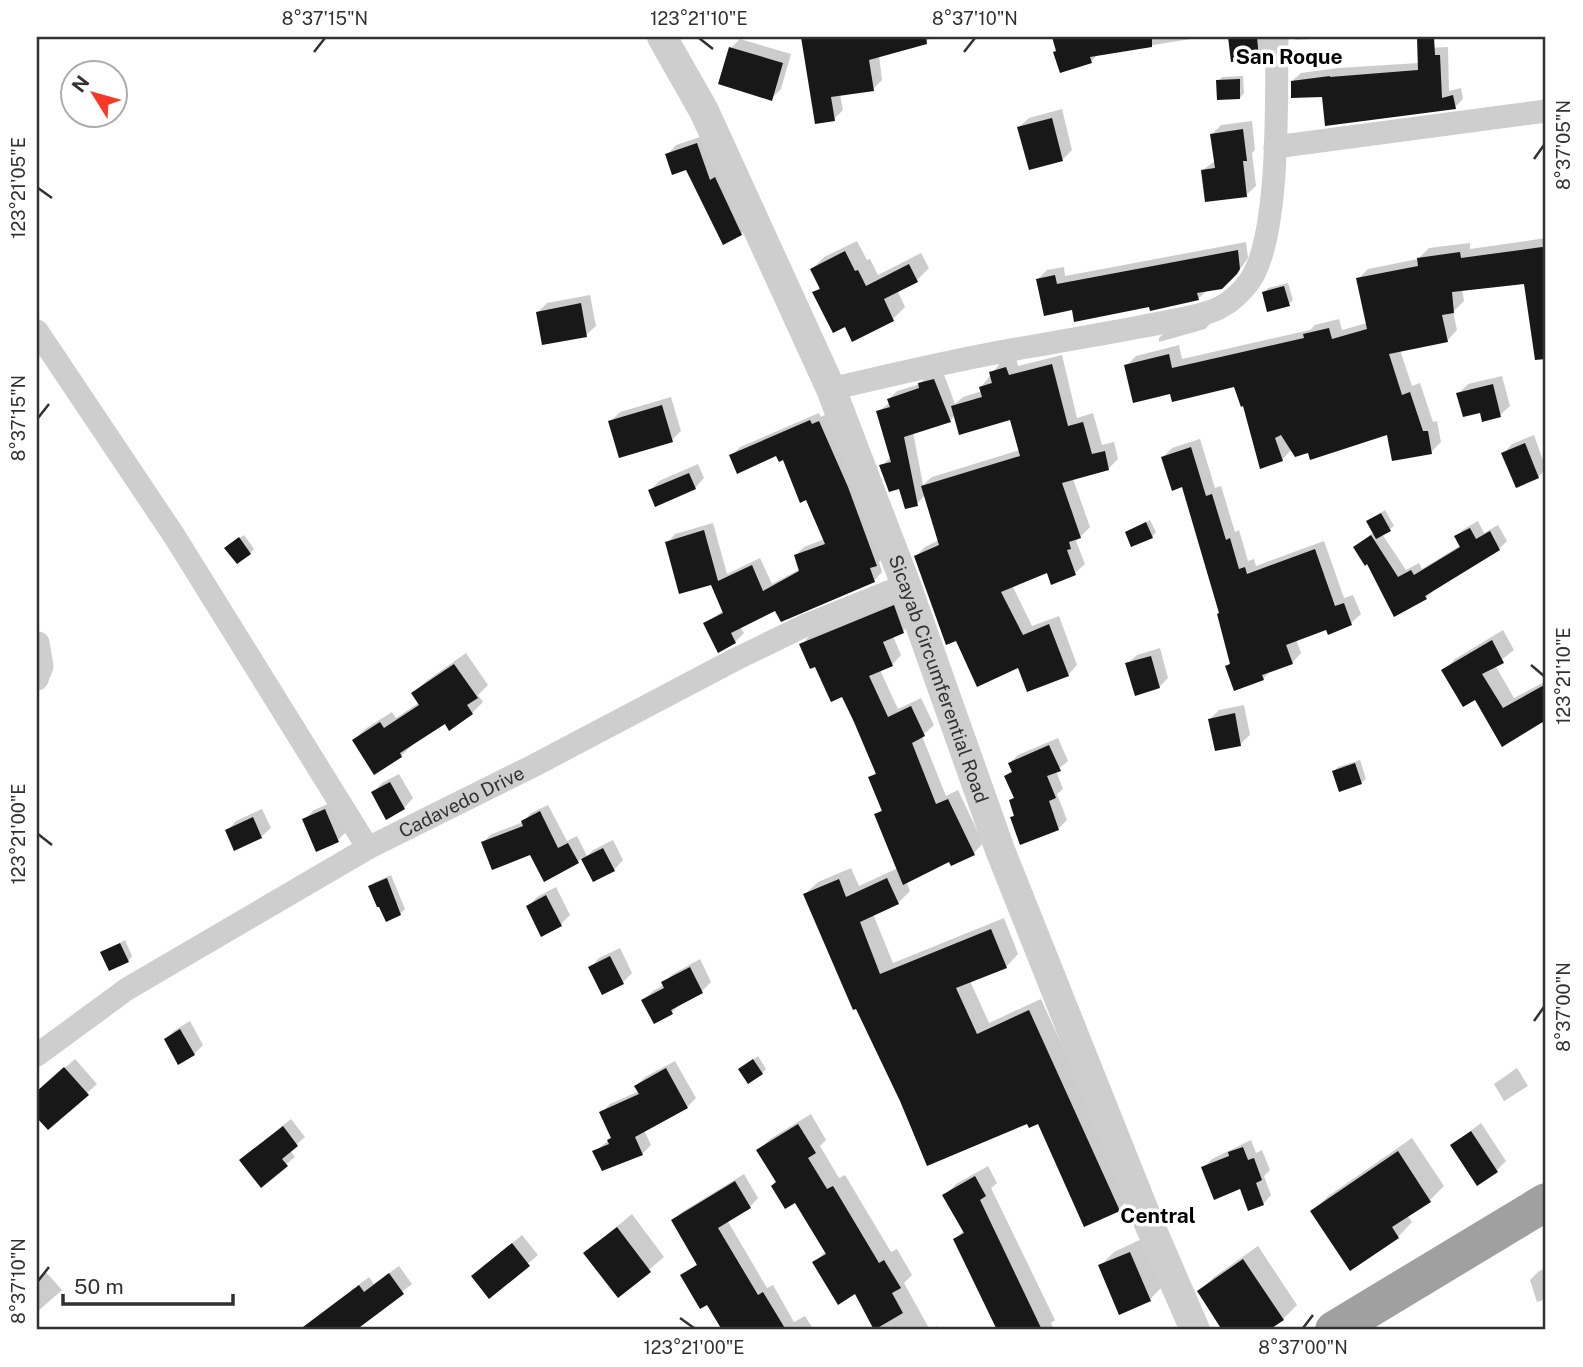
<svg xmlns="http://www.w3.org/2000/svg" width="1583" height="1367" font-family="'Public Sans',sans-serif">
  <rect width="100%" height="100%" fill="#fff"/>
  <path fill="#0003" fill-rule="evenodd" d="M803,37h128l-5,5 -47,13 3,25 -9,9 -33,5 3,16 -9,9 -17,3z
    M1054,37h149l-105,17 -7,8 -30,9z
    M1230,37h39l1,8 -12,12 -26,3z
    M1295,37h48l-48,3z
    M740,39l51,15 -10,35 -10,10 -40,-51z
    M1448,47l1,44 12,-3 2,11 -8,8 -131,-12 -32,-14 9,-8 37,-5 81,-5 8,-15z
    M1243,76l1,17 -4,5 -22,-17 4,-4z
    M1062,109l10,41 -9,9 -44,-32 10,-9z
    M1252,121l3,29 -3,3 4,33 -10,9 -43,-25 12,-9 -3,-27 9,-9z
    M706,135l44,90 -9,9 -54,-67 -20,-12 9,-10z
    M1546,238v91l-13,2 -7,-49 -64,7 2,12 -11,11 4,18 -10,11 -47,9 12,36 8,-3 13,39 4,-1 4,21 -10,10 -42,-19 -80,18 -17,-2 -10,11 -38,-56 -9,-19 -64,7 -45,-26 10,-10 43,-11 3,14 128,-29 5,-5 24,-6 3,11 25,-7 -9,-44 10,-10 50,-10 11,-11 41,-5v6z
    M857,241l10,19 3,-1 8,16 43,-22 8,15 -12,12 -20,10 8,17 -12,12 -40,21 -7,-15 -32,-32 7,-7 -9,-17 12,-12z
    M1246,242l2,16 -7,10 -19,20 -15,2 -9,9 -47,6 -78,3 -35,-29 9,-9 17,-3 1,9z
    M1288,283l5,17 -4,4 -25,-11 4,-5z
    M590,295l6,31 -10,9 -48,-23 9,-9z
    M1220,314l-15,15 -46,13v-4l14,-14z
    M1062,355l15,63 16,-5 9,32 12,-3 4,17 -9,9 -36,11 17,48 -14,14 9,23 -10,9 -27,-2 -36,14 20,41 27,-10 18,49 -9,10 -49,-10 -103,-109 9,-9 14,-7 -14,-45 -8,9 -36,-38 10,-9 -13,-45 12,-10 -1,-3 8,-8 23,-7 8,-9 15,-3 12,32 8,-7 19,-6 -1,-4 20,-25 15,-4 2,8zM955,415l56,3 9,32 -88,27 -9,8 -10,-53 37,-11z
    M1502,376l8,30 -10,9 -19,-4 -23,-17 10,-10z
    M671,397l10,34 -9,9 -62,-18 10,-10z
    M819,413l2,4 7,-4 57,143 -6,6 3,10 -8,9 -98,28 -36,18 4,6 -9,9 -29,-19 18,-13 -12,-28 -45,-39 8,-9 38,-11 14,51 33,-16 12,26 28,-15 -4,-14 8,-8 21,-8 -18,-41 -24,-41 -6,-3 -46,2 9,-9z
    M1534,435l12,34 -8,8 -21,9 -14,-32 9,-10z
    M1200,439l15,49 6,-2 14,46 4,-2 9,31 6,-2 2,7 68,-25 20,57 9,-3 8,19 -10,9 -22,9 -2,-4 -31,11 5,14 -9,10 -19,6 -10,10 -36,-13 4,-4 -10,-50 -38,-127 -20,-28 9,-9z
    M698,464l6,14 -9,10 -45,3 9,-10z
    M1385,510l9,16 -12,8 24,36 13,-7 3,6 39,-24 -5,-9 8,-7 14,-8 6,12 14,-8 9,16 -8,8 -66,42 -7,7 -58,-36 -13,-15 19,-15 -6,-11z
    M1150,520l6,12 -4,5 -25,-5z
    M244,535l10,14 -4,4 -19,-9z
    M904,596l9,25 -10,10 -10,5 8,19 -9,10 -12,5 18,39 23,-11 13,27 -12,11 24,60 12,-6 25,53 -9,10 -24,7 -44,21 4,10 -12,12 -25,11 20,49 111,-45 14,36 -12,13 -36,14 19,42 52,-24 90,198 -12,12 -80,-88 -11,1 -126,-21 -97,-207 13,-12 33,-14 8,18 39,-18 -22,-53 7,-7 -13,-30 7,-7 -34,-76 -42,-50 9,-10z
    M1503,630l11,20 -19,15 19,33 32,-17v50l-5,-10 -38,23 -28,-46 -32,-27 12,-12z
    M1160,648l8,30 -9,9 -32,-23 10,-9z
    M466,653l22,32 -10,10 5,7 -11,11 -27,9 -32,22 -12,12 -47,-16 11,-11 27,-17 4,6 24,-16 -7,-8 12,-12z
    M1244,705l6,30 -10,9 -30,-25 9,-9z
    M1058,738l10,23 -12,10 7,18 -6,5 10,26 -8,8 -38,15 -9,-25 3,-4 -4,-13 4,-4 -9,-21 7,-6 -3,-7 8,-8z
    M1360,760l6,19 -5,4 -27,-12 4,-4z
    M399,774l14,24 -9,10 -31,-16 9,-9z
    M335,801l12,30 -9,9 -34,-20 10,-10z
    M548,805l19,36 10,-5 10,20 6,-6 20,-10 10,20 -9,10 -20,9 -12,-22 -4,5 -95,-20 9,-8 31,-12 8,-9z
    M262,809l9,19 -10,9 -34,-6 9,-10z
    M391,875l14,34 -5,5 -30,-28 5,-4z
    M556,887l14,28 -9,9 -33,-17 9,-10z
    M125,940l7,16 -4,5 -26,-8z
    M620,948l12,25 -9,9 -33,-14 9,-10z
    M700,959l11,23 -9,9 -20,11 -10,10 -29,-12 10,-9 11,-6 -1,-2 10,-9z
    M190,1021l13,24 -9,9 -28,-15 9,-9z
    M758,1056l8,13 -4,4 -22,-4z
    M75,1059l22,25 -49,44 -11,-13v-23z
    M675,1061l21,37 -9,9 -43,23 7,15 -9,9 -48,-2 19,-15 -12,-24 9,-9 29,-13 -3,-5 9,-9z
    M1517,1068l11,18 -24,15 -10,-17z
    M811,1114l15,26 -6,6 19,32 6,-3 46,77 6,-3 15,26 -8,8 26,47 7,-4 2,4h-62l-22,-38 -40,-30 11,-11 -30,-50 -19,-19 -19,-31 12,-12z
    M291,1119l14,18 -15,13 5,7 -34,28 -20,-25z
    M1481,1123l25,38 -9,9 -45,-25z
    M1412,1138l32,48 -14,14 -23,15 5,7 -14,15 -86,-25 15,-15z
    M1251,1140l5,13 6,-3 8,20 -6,6 7,19 -8,9 -22,-17 -38,-19 9,-9z
    M988,1166l9,17 -6,5 64,132 -4,3 3,7h-55l-44,-91 9,-9 -19,-35 11,-11z
    M744,1174l14,24 -8,9 -23,13 40,68 6,-3 21,37 11,-6 9,14h-90l-16,-28 -26,-26 16,-13 -25,-43 9,-8z
    M632,1214l32,43 -46,39 -33,-43z
    M522,1235l16,20 -48,41 -7,-29z
    M1144,1238l20,47 -14,14 -50,-33 14,-14z
    M1258,1246l39,59 -14,14 -17,11h-41l-26,-39 15,-14z
    M399,1266l13,18 -60,46h-53l70,-53 5,7z
    M1546,1268v31l-9,3 -7,-22 9,-9z
    M45,1271l17,19 -25,22v-33z"/>
  <path fill="#181818" d="M801,37h125l1,7 -58,16 5,31 -43,6 4,24 -20,3z
    M1052,37h100v10l-62,10 2,6 -32,10 -7,-21 3,-1z
    M1228,37h29l2,22 -28,3z
    M1417,37h17l1,18h5l2,43 11,-3 3,14 -131,17 -3,-29 -31,1v-17l39,-5v1l88,-7z
    M729,47l54,16 -11,38 -54,-17z
    M1240,79v20l-23,1 -1,-20z
    M1052,118l11,43 -34,9 -12,-43z
    M1243,129l4,32h-4l4,36 -42,5 -4,-32 14,-2 -5,-34z
    M697,143l13,37 5,-3 27,58 -19,10 -37,-75 -14,5 -7,-21z
    M1542,247l4,1v111l-11,1 -11,-76 -72,8 2,21 -12,2 6,27 -59,12 13,41 8,-3 13,39h5l4,23 -40,7 -5,-26 -77,25 -2,-7 -13,4 -14,-22 -6,3 8,23 -23,8 -17,-63 -2,1 -7,-20 -62,15 -2,-8 -37,9 -9,-38 45,-11 3,14 132,-30 -1,-4 26,-6 3,11 35,-10 -11,-51 62,-12 -1,-8 43,-6 1,6z
    M1238,250l2,19 -3,5 -15,15 -25,4 2,7 -49,11 -1,-4 -75,15 -2,-12 -28,6 -8,-37 19,-4 2,9z
    M845,251l10,20 3,-1 8,16 43,-22 9,18 -34,17 10,22 -42,21 -7,-15 -12,6 -21,-41 8,-3 -10,-20z
    M1284,286l6,20 -23,6 -5,-20z
    M581,303l6,34 -45,8 -6,-33z
    M1052,364l16,62 15,-4 9,32 13,-3 4,19 -47,13 19,55 -12,4 2,7 -4,1 9,25 -25,10 -4,-12 -46,19 22,43 26,-11 20,52 -42,16 -9,-24 -41,19 -21,-46 -10,4 -32,-89 25,-11 -18,-59 99,-30 -10,-36 -51,15 -8,-29 31,-9 -3,-10 13,-4 -3,-11 17,-5 3,8z
    M934,379l17,43 -47,15 14,69 -13,3 -6,-20 -10,3 -10,-27 12,-3 -15,-51 14,-4 -3,-8 32,-11 -1,-5z
    M1493,384l8,33 -19,5 -2,-9 -17,4 -7,-24z
    M662,405l11,37 -54,16 -11,-37z
    M810,420l2,4 7,-3 29,66 29,79 -7,2 5,14 -94,40 -6,-11 -44,22 5,10 -18,10 -15,-30 20,-10 -12,-28 -32,9 -14,-52 39,-12 14,51 34,-16 11,26 36,-20 -5,-16 31,-11 -19,-44 -6,3 -17,-43 -4,2 -3,-6 -39,18 -8,-19z
    M1525,443l14,35 -23,10 -15,-35z
    M1191,447l15,49 6,-2 14,46 4,-2 9,31 6,-2 2,7 68,-25 20,57 9,-3 8,22 -24,10 -2,-5 -40,15 7,19 -31,11 2,5 -30,11 -9,-25 5,-2 -13,-50 2,-1 -37,-126 -10,4 -11,-34z
    M689,473l7,16 -41,18 -7,-17z
    M1381,513l10,18 -15,8 -10,-18z
    M1146,522l7,16 -22,9 -6,-15z
    M1470,528l6,11 14,-8 10,19 -75,46 2,3 -33,18 -27,-53 -2,2 -12,-19 18,-12 27,42 13,-7 3,5 46,-28 -6,-11z
    M239,537l12,17 -14,10 -13,-16z
    M894,605l10,28 -21,9 10,24 -24,10 19,41 23,-11 14,30 -13,7 24,61 12,-5 27,56 -24,11 -2,-4 -46,23 -29,-71 8,-3 -14,-34 8,-3 -22,-52 -12,-25 -11,5 -16,-35 -5,2 -11,-25z
    M1492,640l12,23 -22,11 21,34 43,-24v36l-44,27 -27,-47 -12,7 -22,-37z
    M1151,656l9,32 -25,8 -10,-33z
    M454,664l24,34 -11,7 6,9 -24,17 -4,-7 -45,29 2,4 -28,18 -22,-35 28,-18 4,6 35,-23 -8,-12z
    M1235,713l6,33 -26,5 -7,-32z
    M1049,745l12,26 -14,5 9,22 -7,3 10,29 -39,15 -10,-28 4,-1 -5,-16 5,-2 -10,-22 8,-4 -4,-9z
    M1355,763l7,21 -23,8 -7,-21z
    M390,782l15,27 -19,11 -15,-28z
    M325,809l14,33 -23,10 -14,-33z
    M540,811l18,37 10,-5 11,20 -35,19 -14,-27 -38,15 -11,-28 42,-16 -2,-5z
    M253,817l9,21 -28,13 -9,-21z
    M603,848l12,23 -22,11 -12,-23z
    M387,878l14,37 -15,7 -7,-15h-2l-9,-21z
    M887,878l12,26 -39,18 20,52 111,-45 16,39 -51,20 21,46 52,-24 91,201 -36,16 -46,-103 -9,4 -2,-4 -100,42 -27,-65 -44,-92 -3,1 -50,-116 36,-15 7,18z
    M546,895l16,31 -21,11 -15,-31z
    M120,943l9,19 -20,9 -9,-19z
    M610,956l14,28 -22,11 -14,-28z
    M690,967l13,26 -32,17 2,4 -19,10 -13,-24 23,-12 -3,-6z
    M180,1029l15,26 -17,10 -14,-26z
    M753,1059l10,15 -15,10 -10,-15z
    M64,1067l25,28 -41,35 -11,-12v-27z
    M666,1068l22,40 -53,29 8,18 -41,16 -10,-20 17,-7 -2,-4 4,-2 -12,-26 40,-18 -5,-8z
    M798,1124l18,29 -8,5 19,31 6,-3 46,77 5,-3 17,28 -9,5 11,20 -29,17 -19,-36 -17,11 -26,-43 14,-8 -31,-51 -10,6 -14,-23 5,-4 -20,-32z
    M283,1126l15,20 -16,13 6,7 -27,22 -22,-28z
    M1471,1131l27,41 -21,14 -27,-41z
    M1243,1147l5,13 6,-2 8,22 -6,3 8,22 -16,6 -8,-22 -26,11 -13,-33 28,-11 -1,-4z
    M1398,1151l33,51 -39,25 7,11 -49,33 -40,-60z
    M975,1176l11,20 -6,4 62,130h-45l-44,-91 11,-6 -22,-38z
    M735,1181l16,27 -33,20 40,67 5,-3 23,38h-64l-15,-25 -7,4 -20,-34 17,-10 -26,-45z
    M617,1227l34,45 -33,26 -35,-45z
    M512,1243l18,23 -41,33 -18,-23z
    M1130,1252l21,49 -32,14 -21,-50z
    M1243,1259l41,61 -15,10h-47l-25,-39z
    M389,1273l15,21 -48,36h-57l60,-45 5,7z"/>
  <g fill="none" stroke-linecap="round" stroke-linejoin="round">
    <g stroke="#cecece" stroke-width="23">
      <path d="M1275,147l271,-36"/>
      <path d="M37,331l138,206 193,311"/>
      <path d="M831,389c67,-16 135,-32 203,-43 44,-8 87,-15 131,-24 18,-4 39,-6 56,-15 10,-5 21,-16 28,-25 32,-44 27,-187 28,-245"/>
      <path d="M37,679l5,-13 -4,-23"/>
      <path id="s1" d="M37,1055l90,-66 241,-141 165,-82 203,-107 68,-33 102,-41"/>
    </g>
    <path stroke="#cecece" stroke-width="30" id="s2" d="M662,37l42,74 127,278 75,196 94,265 148,371 47,109"/>
    <path stroke="#a0a0a0" stroke-width="38" d="M1334,1330l212,-128"/>
  </g>
  <path fill="none" stroke="#313131" stroke-width="2.5" d="M699,38l14,11M314,52l11,-14M964,52l11,-14M1534,159l10,-14M38,188l14,10M38,418l11,-14M1531,665l13,11M38,834l14,11M1534,1021l10,-14M38,1281l11,-14M680,1318l14,10M1303,1328l10,-13"/>
  <g text-anchor="middle" stroke-width="7" stroke-linejoin="round" paint-order="stroke">
    <g font-size="19" fill="#313131" stroke="#fff">
      <text dy="7" stroke="none"><textPath href="#s2" startOffset="700">Sicayab Circumferential Road</textPath></text>
      <text dy="7" stroke="none"><textPath href="#s1" startOffset="495">Cadavedo Drive</textPath></text>
    </g>
    <g font-size="21" font-weight="bold" fill="#000" stroke="#fff">
      <text x="1289" y="64">San Roque</text>
      <text x="1158" y="1223">Central</text>
    </g>
  </g>
  <rect width="1583" height="1367" fill="none" stroke="#ffffff" stroke-width="77"/>
  <g transform="translate(94 94) rotate(307)"><circle r="33" fill="#ffffff" stroke="#adadad" stroke-width="2"/>
  <path d="M0-5L12 26L0 18L-12 26Z" fill="#f73925"/>
  <text y="-10" font-size="19" font-weight="bold" text-anchor="middle" fill="#313131">N</text>
  </g>
  <path d="M63 1294v10h170v-10" fill="none" stroke="#313131" stroke-width="3.5"/>
  <text x="74" y="1294" font-size="21" fill="#313131" stroke="#ffffff" stroke-width="5" paint-order="stroke">50 m</text>
  <rect x="38" y="38" width="1506" height="1290" fill="none" stroke="#313131" stroke-width="2.5"/>
  <g font-size="18" text-anchor="middle" fill="#313131">
    <text x="325" y="25">8°37'15"N</text>
    <text x="699" y="25">123°21'10"E</text>
    <text x="975" y="25">8°37'10"N</text>
    <text transform="translate(1564 145) rotate(-90)" y="6">8°37'05"N</text>
    <text transform="translate(19 188) rotate(-90)" y="6">123°21'05"E</text>
    <text transform="translate(19 418) rotate(-90)" y="6">8°37'15"N</text>
    <text transform="translate(1564 676) rotate(-90)" y="6">123°21'10"E</text>
    <text transform="translate(19 834) rotate(-90)" y="6">123°21'00"E</text>
    <text transform="translate(1564 1007) rotate(-90)" y="6">8°37'00"N</text>
    <text transform="translate(19 1281) rotate(-90)" y="6">8°37'10"N</text>
    <text x="694" y="1354">123°21'00"E</text>
    <text x="1303" y="1354">8°37'00"N</text>
  </g>
</svg>
